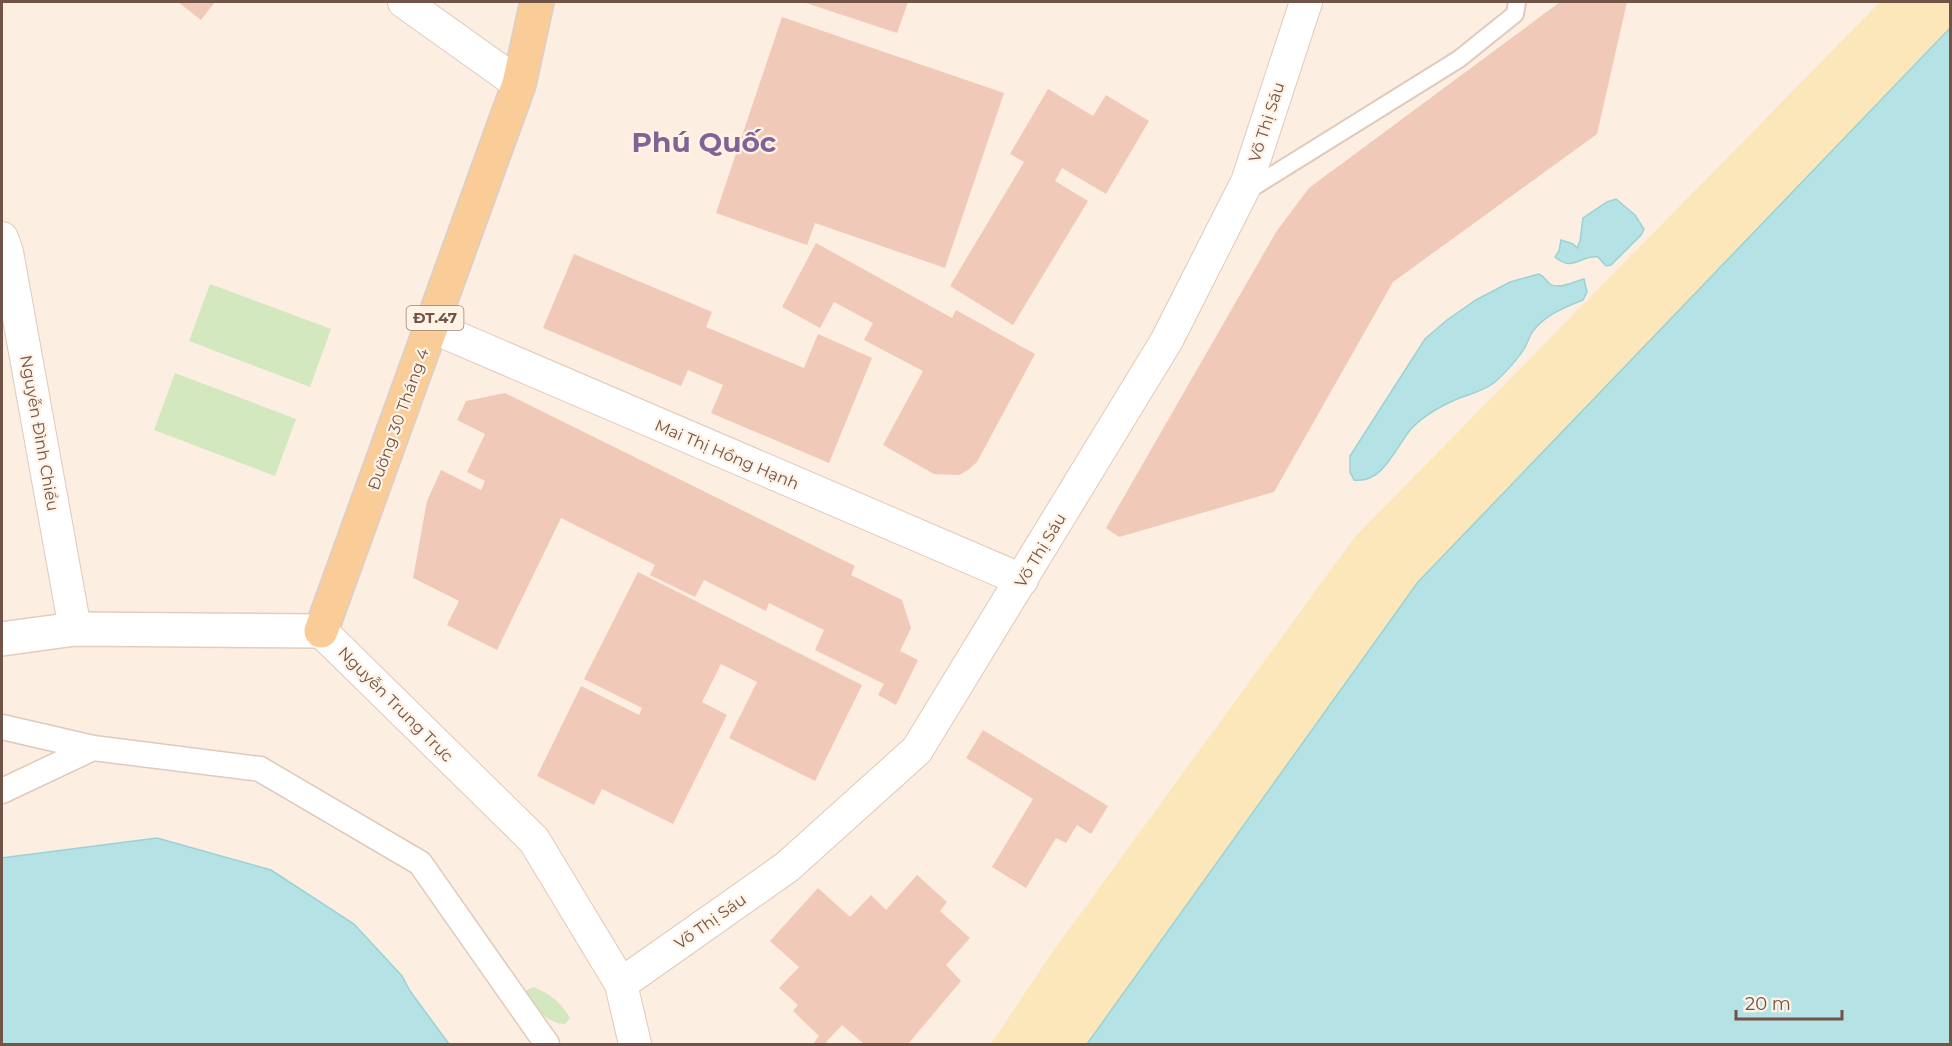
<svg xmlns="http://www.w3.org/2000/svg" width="1952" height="1046" font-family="Montserrat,sans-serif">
  <rect width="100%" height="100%" fill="#fceee0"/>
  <path fill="#d4e8bf" d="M210,284l121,45 -21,58 -121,-46z
    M175,373l121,46 -21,57 -121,-46z
    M534,987c17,8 27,15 36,31l-5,6c-17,0 -31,-17 -41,-30l3,-4z"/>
  <path fill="#fbe7ba" d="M1880,2h70v26l-532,554 -331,462h-96l58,-87 305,-419z"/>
  <path fill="#b5e2e4" stroke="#9bd2d6" stroke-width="1.5" d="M1950,28v1016h-863l331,-462z
    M1616,199l19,16 9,14 -3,6 -30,30 -5,1 -8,-9c-17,-3 -25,16 -43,0l4,-6 2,-11 12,4 4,4 3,-7 3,-23 24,-16z
    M1539,274c6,3 6,6 11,10 9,6 26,-3 34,-5l3,13 -4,8c-18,7 -38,15 -50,31 -4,5 -5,11 -8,16 -5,10 -22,28 -30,35 -11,9 -25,12 -38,17 -16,7 -34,17 -46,30 -16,19 -28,55 -57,51l-4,-8v-16l75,-117 22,-19 29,-20 34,-18z
    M157,838l114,32 83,54 48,52 8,15 39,53h-447v-186z"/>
  <path fill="#f1c9b8" d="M178,2h37l-14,18z
    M803,2h105l-11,31z
    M1560,2h67l-30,132 -204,148 -119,210 -155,45 -13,-9 170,-296 33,-44z
    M782,17l222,76 -59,175 -130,-45 -8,22 -91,-32z
    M1048,89l45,27 13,-21 43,26 -43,73 -44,-26 -7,13 33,20 -75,124 -63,-39 74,-124 -14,-8z
    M816,243l136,75 4,-8 79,44 -58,108 -9,8 -9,5 -25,-1 -51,-29 40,-74 -59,-31 9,-17 -39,-21 -14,26 -38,-21z
    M574,254l138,58 -6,15 98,41 14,-34 54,24 -43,105 -118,-50 12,-28 -35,-15 -7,16 -138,-58z
    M505,393l350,173 -4,9 51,25 9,28 -11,23 18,9 -22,45 -18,-10 6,-11 -69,-34 9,-20 -55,-27 -3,8 -62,-31 -9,17 -45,-22 5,-10 -94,-47 -64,132 -50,-25 12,-24 -46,-23 14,-77 14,-31 40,20 4,-9 -18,-9 18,-38 -28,-14 9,-19z
    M638,572l224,113 -47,96 -86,-43 28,-56 -36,-18 -19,38 25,13 -54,109 -71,-35 -8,16 -57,-29 44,-90 58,29 3,-7 -58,-29z
    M983,730l125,76 -17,28 -14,-9 -11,18 -10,-5 -30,50 -34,-21 41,-68 -67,-41z
    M917,875l30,27 -7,9 30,27 -24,27 15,16 -53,63h-44l-22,-19 -16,17 3,2h-16l6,-8 -26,-25 5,-6 -19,-17 20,-21 -29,-26 48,-53 32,29 21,-22 15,15z"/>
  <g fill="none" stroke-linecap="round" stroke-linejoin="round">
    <g stroke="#dfcabc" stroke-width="20">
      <path id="service" d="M1247,191l212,-132 56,-45 2,-12"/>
    </g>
    <g stroke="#dfcabc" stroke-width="27">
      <path id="pedestrian" d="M2,727l91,21
        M2,791l91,-43 167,21 160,94 127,181"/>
    </g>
    <g stroke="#dfcabc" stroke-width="34">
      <path id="minor" d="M404,2l115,82
        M2,238l5,14 68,377
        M432,327l590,253
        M321,631l213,209 87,144 14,60
        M621,984l166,-117 130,-117 250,-410 80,-158 59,-180"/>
    </g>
    <g stroke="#e6ccbc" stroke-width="36">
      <path id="secondary" d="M2,639l73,-10 246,2"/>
    </g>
    <g stroke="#d8cfcc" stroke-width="36">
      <path id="primary" d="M321,631l198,-547 18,-82"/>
    </g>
    <use href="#service" stroke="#fff" stroke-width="16"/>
    <use href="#pedestrian" stroke="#fff" stroke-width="24"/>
    <use href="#minor" stroke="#fff" stroke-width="32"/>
    <use href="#secondary" stroke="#fff" stroke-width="33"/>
    <use href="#primary" stroke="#facd98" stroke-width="33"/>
  </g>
  <g text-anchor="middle" stroke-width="4.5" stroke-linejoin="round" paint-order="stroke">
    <rect fill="#fff3e5" stroke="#9c8377" stroke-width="1.5" x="406.5" y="306" width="57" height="24" rx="4.5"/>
    <g font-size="15" font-weight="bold" fill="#725348">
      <text x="435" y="323">ĐT.47</text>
    </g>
    <g font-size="16" fill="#725348" stroke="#fff3e5">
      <text transform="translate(1266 122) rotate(-72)" y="6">Võ Thị Sáu</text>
      <text transform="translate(398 419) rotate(-70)" y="6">Đường 30 Tháng 4</text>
      <text transform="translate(40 433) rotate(80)" y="6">Nguyễn Đình Chiểu</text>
      <text transform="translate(727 454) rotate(23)" y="6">Mai Thị Hồng Hạnh</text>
      <text transform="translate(1040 550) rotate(-59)" y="6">Võ Thị Sáu</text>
      <text transform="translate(396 704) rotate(45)" y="6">Nguyễn Trung Trực</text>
      <text transform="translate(710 921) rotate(-35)" y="6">Võ Thị Sáu</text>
    </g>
    <g font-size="28" font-weight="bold" fill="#806395" stroke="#fff3e5">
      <text x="704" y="152">Phú Quốc</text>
    </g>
  </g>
  <rect width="1952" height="1046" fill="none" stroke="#725348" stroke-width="6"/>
  <path d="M1736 1010v9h106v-9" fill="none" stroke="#725348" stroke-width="3"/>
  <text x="1745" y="1010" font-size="18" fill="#725348" stroke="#fff3e5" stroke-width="4.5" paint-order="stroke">20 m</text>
</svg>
